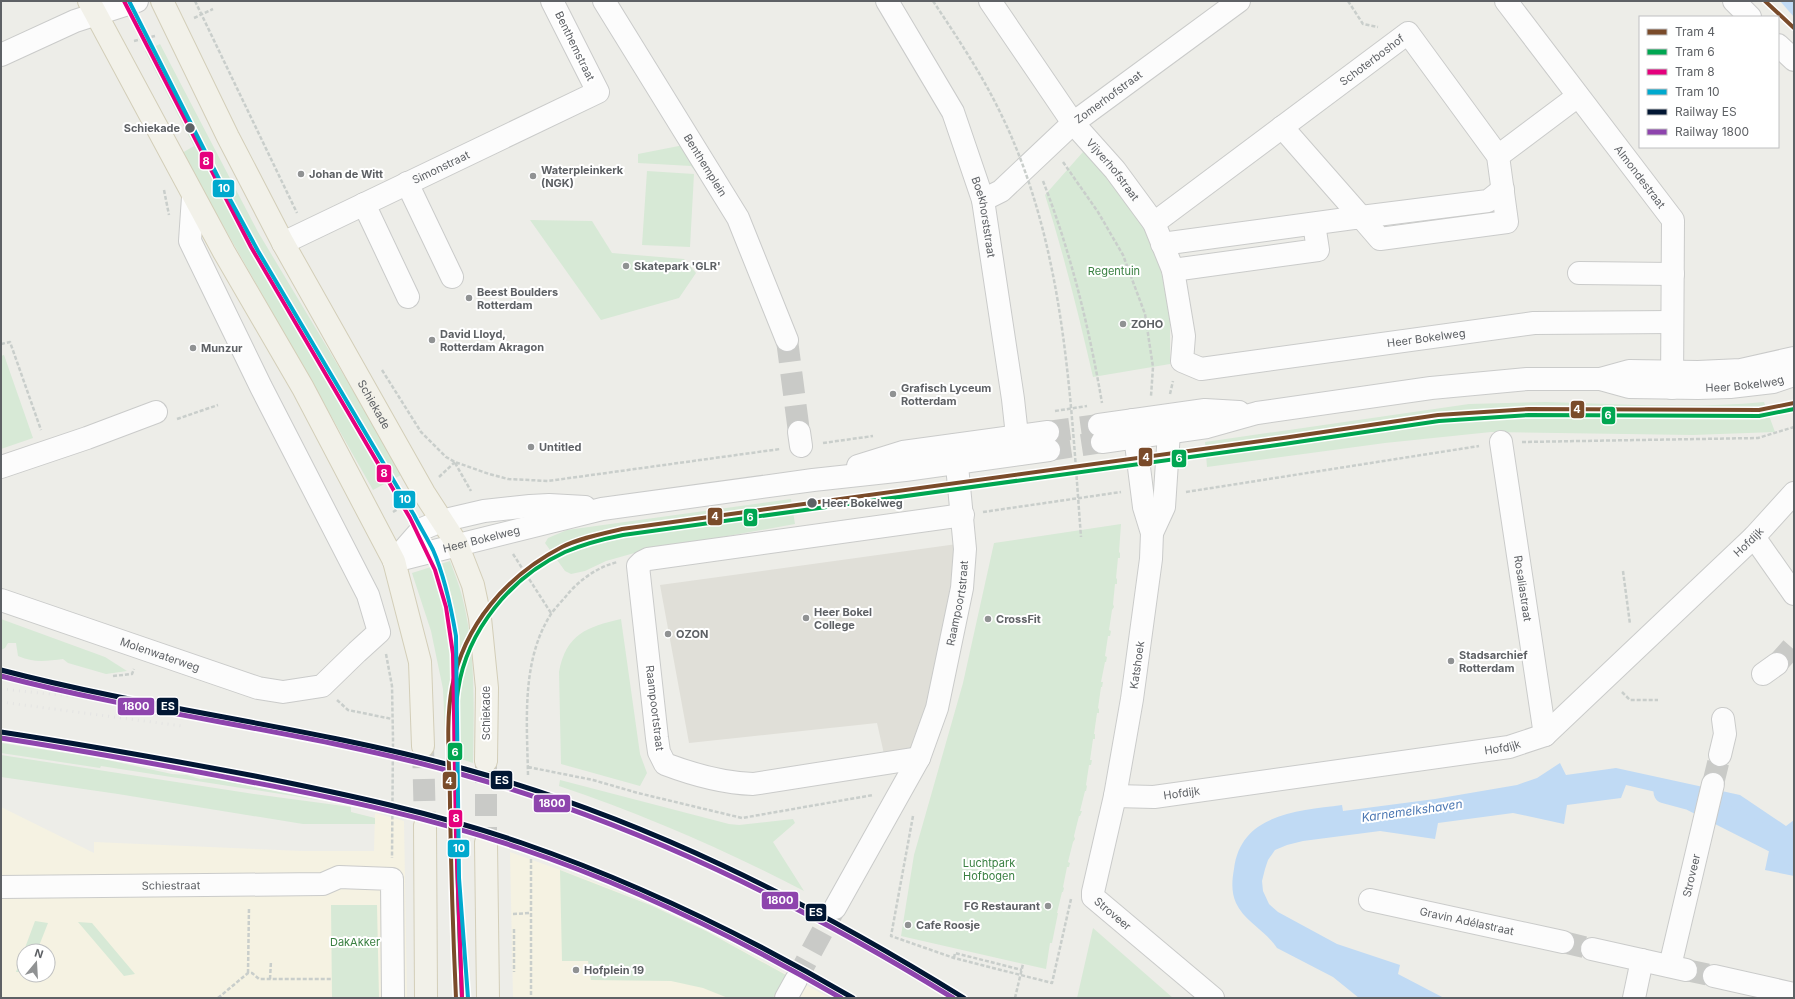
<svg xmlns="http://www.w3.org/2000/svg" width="1795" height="999" font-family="Inter,sans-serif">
  <rect width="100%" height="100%" fill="#edede8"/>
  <path fill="#f5f2e2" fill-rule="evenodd" d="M1,807l93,46v-11l209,9h71l1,-38 29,8 3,177h-406zM24,951h24v24h-24z
    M510,852l81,29 59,24 56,26 124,67h-317z"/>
  <path fill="#e0dfd8" d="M957,544l-17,108 -25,96 -31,6 -7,-31 -188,20 -29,-158z"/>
  <path fill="#d7e9d6" d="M160,44l98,188 145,242 -30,16 -191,-337 12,-7 -49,-95z
    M689,144l19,44 -17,-22 -53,-3v-9z
    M1090,144l44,62 22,44 14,59v55l-77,13c-14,-61 -29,-122 -48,-182z
    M647,171l47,3 -4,73 -48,-2z
    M530,220l62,1 20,32 72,6 12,14 -17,25 -78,22z
    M4,355l29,83 -32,11v-93z
    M1546,402c73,2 146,7 218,0l11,30 -82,3 -202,-3 -106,11 -178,24 -2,-25 264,-38z
    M791,499l4,25 -157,28 -32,9 -21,10 -14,3 -6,-3 -20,-28 3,-5 19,-8z
    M1121,524l-2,28 1,1v5h-2l-2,20 1,1v5h-2l-2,20 1,3 -2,3 -3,20 2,1 -1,5h-2l-3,20 2,1 -1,5h-1l-4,20h2l-1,5h-1l-3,21 1,1v4h-2l-3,21h1v5h-2l-3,21h2l-1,5h-2l-3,20 1,1 -1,5h-1l-5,20h2l-2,5h-1l-5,20 1,3 -2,3 -5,20 2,1 -1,4h-2l-4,20 1,1 -1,4h-1l-5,21h1l-6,30h-2l-4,26 -145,-33 13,-81 49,-172 31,-140z
    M450,561c4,11 9,23 12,35 14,54 12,111 11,167l-27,-9 -3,-65 -12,-58 -19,-58z
    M1,619l104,38 22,14 -21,3 -38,-11 -5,-4c-16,2 -30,4 -45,-3l-2,-13h-8l-3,5 -4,2z
    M621,619l19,135 7,19 -7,13 -79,-22 -2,-92c7,-38 28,-45 62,-53z
    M1,743l97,15 74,16 15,1 13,4 20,-1 11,4 88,18 -218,-34 -1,2 -99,-15z
    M1,755l253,39 97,13v5l24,6v6h-72l-185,-30 -117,-17z
    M560,780l169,44 10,1 54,-6 2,4 -22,19 31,49c-79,-41 -161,-77 -245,-105z
    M560,870l90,35 56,26 80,44 -13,23h-45l-25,-10 -32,-7 -80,-1 -3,-19h-26z
    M331,905h46l2,93h-47z
    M35,921l13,2 -11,28h-13v21h-8z
    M78,922l14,1 43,51 -11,2z
    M1093,928l80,70h-96z"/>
  <path fill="#c0daf4" d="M1780,1h14v16z
    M1560,763l6,12 50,-7 124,27 46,31 8,-6v56l-29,-6 4,-19 -44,-29 -2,-3 1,-11 -98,-23 -5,13 -54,7 -3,19 -51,-11 -75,10 -3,16 -55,-8 -77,10 -16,4 -12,5 -7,10 -3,9 -3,12 1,10 6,13 9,8 59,32 63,21 -2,9 46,24h-85l-26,-21 -56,-29c-11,-17 -33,-27 -41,-45 -5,-11 -4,-23 -2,-34 7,-56 64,-58 108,-64l1,6 92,-12 82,-14 20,-7z"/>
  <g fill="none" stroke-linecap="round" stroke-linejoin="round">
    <path stroke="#c0daf4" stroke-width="23" d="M1665,792l26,7 87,44 16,12"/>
    <path stroke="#c9cac7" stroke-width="22" stroke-dasharray="22 11" stroke-linecap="butt" d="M787,340l12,92
      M1048,432l51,-7
      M1049,450l53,-8
      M1777,664l17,-19
      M1713,784l7,-29
      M1563,942l29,7
      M1686,970l28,6
      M796,980l39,-72"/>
    <path stroke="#c9cac7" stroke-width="22" stroke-dasharray="22 11" stroke-linecap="butt" d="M423,746l2,80
      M486,761v82"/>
    <g stroke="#cacbca" stroke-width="24">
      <g id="minor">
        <path id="s1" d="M604,1l134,217 49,122"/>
        <path id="s2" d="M887,1l66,111 30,88 30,199 6,55"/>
        <path id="s3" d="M990,1l83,122 42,47 39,53 19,47 11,66 -2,25 19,8 333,-46 138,-1"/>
        <path id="s4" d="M1506,1l167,219 -1,168"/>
        <path d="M1734,1l16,16"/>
        <path d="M1778,45l16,15"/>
        <path d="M1,55l74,-34 62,-20"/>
        <path d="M1282,127l79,90 127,-16 15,-12"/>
        <path d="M1498,156l80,-60"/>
        <path d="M407,183l45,94"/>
        <path id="s5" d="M983,200l18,-9 72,-68 166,-122"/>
        <path d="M364,204l44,93"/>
        <path id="s6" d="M1154,223l254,-190 90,123 9,66 -127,17 -19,-22 -199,27"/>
        <path id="s7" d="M283,243l315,-151 -46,-91"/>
        <path d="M1173,270l145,-20 -4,-26"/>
        <path d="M1579,273l94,1"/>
        <path id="s8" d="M1600,379l29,8 69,1 32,-1 43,-5 21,-7"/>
        <path id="s9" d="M1133,420l11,87 8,26 -1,26 -19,140 -17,97 -22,96v5l120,101"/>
        <path d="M1099,425l106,-15 34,2"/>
        <path d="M799,432l2,14"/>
        <path d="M1102,442l105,-15 50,-14 174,-25 96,-9h73l29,-8 69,1 43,-2 53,-12"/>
        <path id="s10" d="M1501,442l44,293"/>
        <path d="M858,466l45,-14 145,-20"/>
        <path d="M1,467l86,-29 69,-26"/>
        <path d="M1152,533l12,-26 5,-75 -2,-13"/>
        <path d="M1754,537l40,57"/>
        <path id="s11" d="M394,561l208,-52 211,-29 92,-10 144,-20"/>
        <path d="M394,561l28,-32 19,-8 43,-10 46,-5 19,-1 36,2"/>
        <path id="s12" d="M1,600l257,88 25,4 39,-6 35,-34 22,-20 -11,-37 -107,-208 -71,-146 3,-44"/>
        <path d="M1763,674l14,-10"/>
        <path d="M1720,755l5,-21 -2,-15"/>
        <path d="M919,758l-166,26c-31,-1 -59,-9 -88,-20l-6,-12 -2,-14 -19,-172 4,-4 6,-3 315,-44"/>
        <path id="s13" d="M1115,796l39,1 355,-50 36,-12 209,-198 40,-44"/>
        <path id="s14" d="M1,887l322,-3 16,-7 53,2 1,119"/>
        <path id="s15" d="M1370,900l193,42"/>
        <path id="s16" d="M835,908l84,-150 18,-50 25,-120 3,-39 -10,-104"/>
        <path d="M1592,949l94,21"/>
        <path id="s17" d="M1670,966l43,-182"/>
        <path d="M1714,976l80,18"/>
        <path d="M786,998l10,-18"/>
        <path d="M1634,998l8,-38"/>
      </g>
    </g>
    <g stroke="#d3ceb8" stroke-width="24">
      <g id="major">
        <path d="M89,1l135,251 79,136 91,173 26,101 3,84"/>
        <path id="s18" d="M162,1l66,136 55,106 141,250 33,51 16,41 7,33 7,70 -1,73"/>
        <path d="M425,826l1,172"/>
        <path d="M486,843l2,155"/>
      </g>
    </g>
    <path stroke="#c9cecb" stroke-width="2.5" stroke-dasharray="4 2" stroke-linecap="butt" d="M195,1l102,212
      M1348,1l15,23 15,3
      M194,18l19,-9
      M134,41l21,-5
      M1063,162l35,50 25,43 22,59 8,53 -2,29
      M1043,181c28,72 46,146 59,222
      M164,190l5,25
      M1,344l9,-2 31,88
      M382,370l39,62 25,25 9,5 34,12 19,5 40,2 232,-32
      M1170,394l3,-13
      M1055,411l32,-5
      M177,419l41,-14
      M1522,442l236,-4 36,-11
      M823,443l50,-7
      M455,463l16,28
      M439,477l16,-15
      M1186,492l293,-46
      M393,512l13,-8
      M983,512l138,-20
      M513,554l38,59
      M1623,571l7,53
      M386,654l6,32 1,53 -1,119
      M113,676l19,-2 2,-5
      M1622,692l8,8h28
      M337,700l11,10 44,9
      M528,767l65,13 45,13 104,25 131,-23
      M528,775c-1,-54 -7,-114 23,-161 5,-7 11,-13 16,-19 12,-15 32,-29 51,-33
      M913,816l-22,120 63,22 98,25 19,-84
      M531,859v139
      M513,914l17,-1
      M514,929v43
      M954,958l1,-5 67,17
      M248,973l1,-66
      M270,979l1,-18
      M218,998l30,-25h4l7,6h73"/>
    <use href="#minor" stroke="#fcfcfc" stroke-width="22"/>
    <use href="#major" stroke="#f2f1e9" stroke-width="22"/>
    <path stroke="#e4e4e3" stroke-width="3" stroke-dasharray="1 5" stroke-linecap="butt" d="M1,689l98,10 124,18
      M1,702l181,24"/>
    <path stroke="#c9cecb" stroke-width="2.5" stroke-dasharray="4 2" stroke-linecap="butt" d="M933,1c24,36 48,72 67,111 65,132 70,281 81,425
      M1015,998l8,-34"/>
    <g stroke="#fff" stroke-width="8">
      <path id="rail-1" d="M1,670c153,40 311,57 464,99 180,50 341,131 499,229
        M1,732c85,13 169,28 254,44 90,18 180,37 267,67 116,40 225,93 331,155"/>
    </g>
    <g stroke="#fff" stroke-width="8">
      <path id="rail-2" d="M1,676c153,40 311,56 463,99 174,49 335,128 489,223
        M1,738c84,13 167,28 250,44 90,17 180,36 268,66 113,38 219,90 322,150"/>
    </g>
    <use href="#rail-1" stroke="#011633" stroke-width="5"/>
    <use href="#rail-2" stroke="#8e44ad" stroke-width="5"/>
    <g stroke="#fff" stroke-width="7">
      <path id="tram-1" d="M1765,1l29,27
        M456,998c-3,-64 -5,-129 -6,-193 0,-39 -5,-80 2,-118 12,-62 54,-111 110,-140 18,-9 39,-13 60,-18l661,-91 155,-23 91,-6 230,1 35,-7"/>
    </g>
    <g stroke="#fff" stroke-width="7">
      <path id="tram-2" d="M462,998c-3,-65 -5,-129 -6,-194 0,-38 -4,-77 2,-114 9,-60 53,-113 107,-138 19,-8 38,-13 58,-17l661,-91 155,-23 90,-6 230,1 35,-7"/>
    </g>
    <g stroke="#fff" stroke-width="7">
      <path id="tram-3" d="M124,1l127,246 159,271 25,52 11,37 7,47 3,181 6,163"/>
    </g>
    <g stroke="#fff" stroke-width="7">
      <path id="tram-4" d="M129,1l91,180 38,70 156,264c6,12 13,23 19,35 12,27 18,57 23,86l3,242 9,120"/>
    </g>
    <use href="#tram-1" stroke="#7a4b2a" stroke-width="4"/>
    <use href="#tram-2" stroke="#00a651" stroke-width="4"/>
    <use href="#tram-3" stroke="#e5007d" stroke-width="4"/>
    <use href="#tram-4" stroke="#00a9ce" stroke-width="4"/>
  </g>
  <g fill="#5e6165" stroke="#fff" stroke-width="1.5">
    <circle cx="190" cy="128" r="5.5"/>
    <circle cx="812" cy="503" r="5.5"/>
  </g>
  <g fill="#909293" stroke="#fff" stroke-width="1.5">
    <circle cx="301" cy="174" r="4"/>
    <circle cx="533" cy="176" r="4"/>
    <circle cx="626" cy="266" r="4"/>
    <circle cx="469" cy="298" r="4"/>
    <circle cx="1123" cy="324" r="4"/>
    <circle cx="432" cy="340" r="4"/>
    <circle cx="193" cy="348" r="4"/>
    <circle cx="893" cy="394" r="4"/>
    <circle cx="531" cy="447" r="4"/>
    <circle cx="806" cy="618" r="4"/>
    <circle cx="988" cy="619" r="4"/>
    <circle cx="668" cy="634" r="4"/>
    <circle cx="1451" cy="661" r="4"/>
    <circle cx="1048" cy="906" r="4"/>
    <circle cx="908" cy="925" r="4"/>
    <circle cx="576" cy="970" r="4"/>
  </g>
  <g text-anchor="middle" stroke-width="4" stroke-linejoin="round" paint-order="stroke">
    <g font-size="11" fill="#5e6165" stroke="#fff">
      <text transform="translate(575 46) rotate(64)" y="4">Benthemstraat</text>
      <text dy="4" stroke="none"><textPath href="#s6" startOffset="272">Schoterboshof</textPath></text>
      <text dy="4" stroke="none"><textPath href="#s5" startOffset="163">Zomerhofstraat</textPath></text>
      <text dy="4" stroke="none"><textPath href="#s1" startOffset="193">Benthemplein</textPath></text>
      <text dy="4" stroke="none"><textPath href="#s7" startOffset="175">Simonstraat</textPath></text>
      <text dy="4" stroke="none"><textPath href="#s3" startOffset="209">Vijverhofstraat</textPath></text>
      <text dy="4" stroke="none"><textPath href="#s4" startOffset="221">Almondestraat</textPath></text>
      <text dy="4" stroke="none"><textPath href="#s2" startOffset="239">Boekhorststraat</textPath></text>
      <text dy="4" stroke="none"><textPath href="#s3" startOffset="667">Heer Bokelweg</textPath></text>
      <text dy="4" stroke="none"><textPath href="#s8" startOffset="146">Heer Bokelweg</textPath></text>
      <text dy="4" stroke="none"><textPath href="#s18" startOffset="456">Schiekade</textPath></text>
      <text dy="4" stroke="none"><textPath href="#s11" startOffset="90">Heer Bokelweg</textPath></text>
      <text dy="4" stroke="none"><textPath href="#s13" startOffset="716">Hofdijk</textPath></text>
      <text dy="4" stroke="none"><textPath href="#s10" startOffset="148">Rosaliastraat</textPath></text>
      <text dy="4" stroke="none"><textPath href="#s16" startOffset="332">Raampoortstraat</textPath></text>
      <text dy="4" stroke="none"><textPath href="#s12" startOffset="168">Molenwaterweg</textPath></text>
      <text transform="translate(1137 665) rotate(-82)" y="4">Katshoek</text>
      <text transform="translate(655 708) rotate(83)" y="4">Raampoortstraat</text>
      <text transform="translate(486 713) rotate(-90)" y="4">Schiekade</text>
      <text dy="4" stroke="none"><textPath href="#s13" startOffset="391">Hofdijk</textPath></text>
      <text dy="4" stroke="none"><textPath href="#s13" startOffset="67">Hofdijk</textPath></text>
      <text dy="4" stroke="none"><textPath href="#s17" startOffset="93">Stroveer</textPath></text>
      <text dy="4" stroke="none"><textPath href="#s14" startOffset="170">Schiestraat</textPath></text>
      <text dy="4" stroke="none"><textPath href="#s9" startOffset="510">Stroveer</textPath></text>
      <text dy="4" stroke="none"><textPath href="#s15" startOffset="99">Gravin Adélastraat</textPath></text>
    </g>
    <g font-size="11" font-weight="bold" fill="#5e6165" stroke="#fff" text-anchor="end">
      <text x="180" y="132">Schiekade</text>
      <text x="822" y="507" text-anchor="start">Heer Bokelweg</text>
    </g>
    <g font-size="11" font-weight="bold" fill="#5e6165" stroke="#fff" text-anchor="start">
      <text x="541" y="174">Waterpleinkerk<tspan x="541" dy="13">(NGK)</tspan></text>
      <text x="309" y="178">Johan de Witt</text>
      <text x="634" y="270">Skatepark 'GLR'</text>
      <text x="477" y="296">Beest Boulders<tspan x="477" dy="13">Rotterdam</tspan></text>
      <text x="1131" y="328">ZOHO</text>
      <text x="440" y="338">David Lloyd,<tspan x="440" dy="13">Rotterdam Akragon</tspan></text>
      <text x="201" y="352">Munzur</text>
      <text x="901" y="392">Grafisch Lyceum<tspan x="901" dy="13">Rotterdam</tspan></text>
      <text x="539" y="451">Untitled</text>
      <text x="814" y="616">Heer Bokel<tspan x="814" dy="13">College</tspan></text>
      <text x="996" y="623">CrossFit</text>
      <text x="676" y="638">OZON</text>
      <text x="1459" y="659">Stadsarchief<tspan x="1459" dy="13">Rotterdam</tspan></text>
      <text x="1040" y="910" text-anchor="end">FG Restaurant</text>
      <text x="916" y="929">Cafe Roosje</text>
      <text x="584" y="974">Hofplein 19</text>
    </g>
    <g font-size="11" fill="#3a8042" stroke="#fff">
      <text x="1114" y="275">Regentuin</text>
      <text x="989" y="867">Luchtpark<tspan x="989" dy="13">Hofbogen</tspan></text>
      <text x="355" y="946">DakAkker</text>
    </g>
    <g font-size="12" font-style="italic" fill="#4c78b3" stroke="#fff">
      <text transform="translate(1412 811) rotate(-8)" y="4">Karnemelkshaven</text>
    </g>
  </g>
  <g stroke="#fff" stroke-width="1.5">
    <rect x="199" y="151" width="15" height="19" rx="4" fill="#e5007d"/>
    <rect x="212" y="179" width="23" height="19" rx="4" fill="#00a9ce"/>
    <rect x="1570" y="400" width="15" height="19" rx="4" fill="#7a4b2a"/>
    <rect x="1601" y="406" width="15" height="19" rx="4" fill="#00a651"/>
    <rect x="1138" y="447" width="15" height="20" rx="4" fill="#7a4b2a"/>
    <rect x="1171" y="449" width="16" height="19" rx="4" fill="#00a651"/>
    <rect x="376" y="464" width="16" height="19" rx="4" fill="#e5007d"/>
    <rect x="393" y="490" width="23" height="19" rx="4" fill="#00a9ce"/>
    <rect x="707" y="507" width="16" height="19" rx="4" fill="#7a4b2a"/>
    <rect x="743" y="508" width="15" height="19" rx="4" fill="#00a651"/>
    <rect x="117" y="697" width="38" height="19" rx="4" fill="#8e44ad"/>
    <rect x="156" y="697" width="23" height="19" rx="4" fill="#011633"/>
    <rect x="447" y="742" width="16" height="19" rx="4" fill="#00a651"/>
    <rect x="490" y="770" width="23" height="20" rx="4" fill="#011633"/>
    <rect x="442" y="771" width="15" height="19" rx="4" fill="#7a4b2a"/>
    <rect x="533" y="794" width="38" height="19" rx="4" fill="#8e44ad"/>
    <rect x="448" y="809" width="15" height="19" rx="4" fill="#e5007d"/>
    <rect x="447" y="839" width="23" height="19" rx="4" fill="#00a9ce"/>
    <rect x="761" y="891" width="38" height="19" rx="4" fill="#8e44ad"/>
    <rect x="805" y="903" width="22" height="19" rx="4" fill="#011633"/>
  </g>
  <g font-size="11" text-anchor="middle" font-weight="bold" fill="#fff">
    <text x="206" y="165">8</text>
    <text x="224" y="192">10</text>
    <text x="1577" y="413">4</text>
    <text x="1608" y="419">6</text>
    <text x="1146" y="461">4</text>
    <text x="1179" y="462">6</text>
    <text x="384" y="477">8</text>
    <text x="405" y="503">10</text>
    <text x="715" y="520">4</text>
    <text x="750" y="521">6</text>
    <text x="136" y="710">1800</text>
    <text x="168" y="710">ES</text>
    <text x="455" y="756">6</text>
    <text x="502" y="784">ES</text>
    <text x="449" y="785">4</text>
    <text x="552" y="807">1800</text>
    <text x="456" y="822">8</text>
    <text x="459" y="852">10</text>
    <text x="780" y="904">1800</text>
    <text x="816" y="916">ES</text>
  </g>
  <rect width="1795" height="999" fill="none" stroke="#5e6165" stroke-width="4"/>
  <rect x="1639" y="16" width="140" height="132" fill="#ffffff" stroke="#bfc0c1"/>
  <rect x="1647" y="29" width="20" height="6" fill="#7a4b2a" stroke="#bfc0c1"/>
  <text x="1675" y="36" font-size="12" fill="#5e6165">Tram 4</text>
  <rect x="1647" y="49" width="20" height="6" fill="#00a651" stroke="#bfc0c1"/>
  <text x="1675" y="56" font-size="12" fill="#5e6165">Tram 6</text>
  <rect x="1647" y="69" width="20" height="6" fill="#e5007d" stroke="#bfc0c1"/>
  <text x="1675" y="76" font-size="12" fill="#5e6165">Tram 8</text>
  <rect x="1647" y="89" width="20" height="6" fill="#00a9ce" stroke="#bfc0c1"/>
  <text x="1675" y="96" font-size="12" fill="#5e6165">Tram 10</text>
  <rect x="1647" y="109" width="20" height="6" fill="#011633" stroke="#bfc0c1"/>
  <text x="1675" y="116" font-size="12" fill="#5e6165">Railway ES</text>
  <rect x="1647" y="129" width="20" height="6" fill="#8e44ad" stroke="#bfc0c1"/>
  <text x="1675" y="136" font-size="12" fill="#5e6165">Railway 1800</text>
  <g transform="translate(36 963) rotate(18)"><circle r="19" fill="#ffffff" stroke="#bfc0c1"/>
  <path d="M0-3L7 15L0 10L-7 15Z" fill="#909293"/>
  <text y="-6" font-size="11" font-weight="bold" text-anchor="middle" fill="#5e6165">N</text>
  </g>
</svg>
